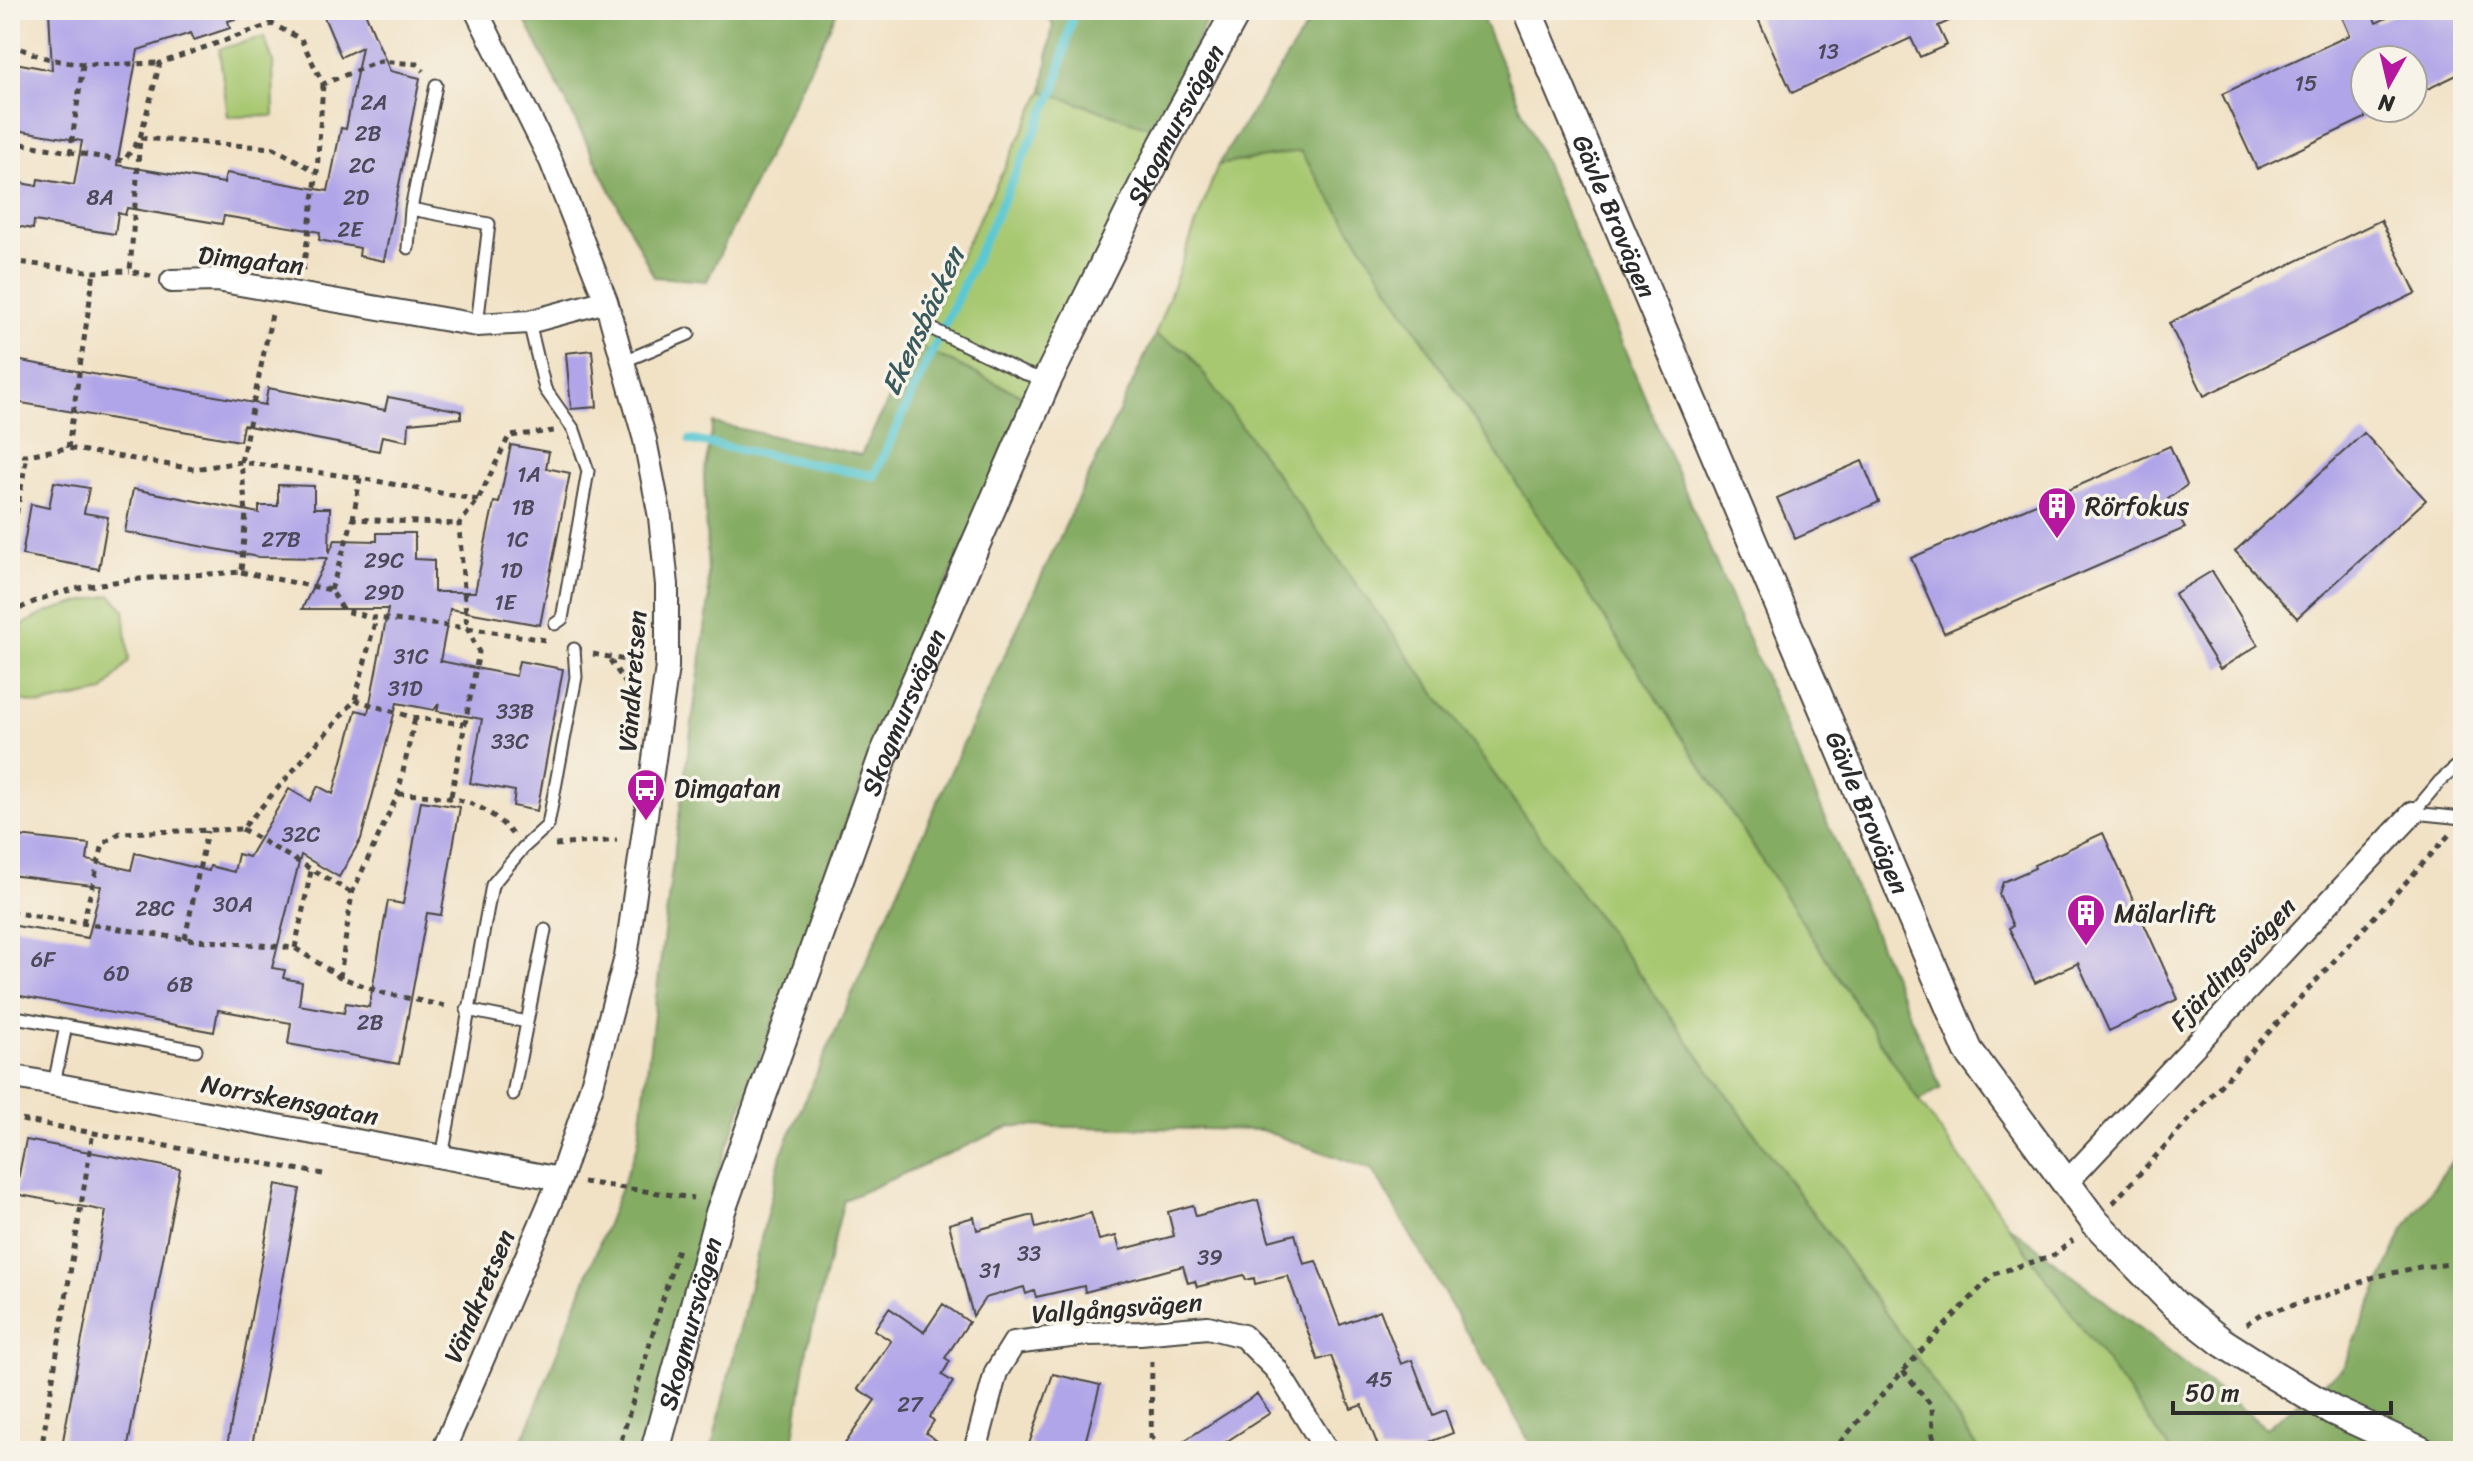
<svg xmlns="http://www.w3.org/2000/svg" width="2473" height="1461" font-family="Sriracha,sans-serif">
  <rect width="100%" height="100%" fill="#f7f3e8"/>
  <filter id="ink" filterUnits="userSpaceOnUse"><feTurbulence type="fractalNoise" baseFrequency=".0125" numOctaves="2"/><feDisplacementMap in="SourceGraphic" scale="16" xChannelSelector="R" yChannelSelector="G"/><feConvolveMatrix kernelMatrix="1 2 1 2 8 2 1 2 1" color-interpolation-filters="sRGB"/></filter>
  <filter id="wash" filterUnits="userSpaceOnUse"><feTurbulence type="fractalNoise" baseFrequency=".006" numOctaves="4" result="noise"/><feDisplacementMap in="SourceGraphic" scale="32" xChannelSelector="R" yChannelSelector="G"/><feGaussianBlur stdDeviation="1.8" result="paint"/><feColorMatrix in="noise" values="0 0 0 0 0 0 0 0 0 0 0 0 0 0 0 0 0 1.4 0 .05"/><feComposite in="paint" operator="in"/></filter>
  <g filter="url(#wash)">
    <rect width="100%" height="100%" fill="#f1e2c6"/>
    <path fill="#a7c871" stroke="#697a4e" stroke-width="2" d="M264,37l9,24 1,55 -46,1 -9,-68z
      M1043,91l114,39 -126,270 -115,-55z
      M1300,151l619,950 252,350h-192l-74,-111 -718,-988 -32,-17 63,-170z
      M111,595l13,14 5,52 -26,31 -62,13 -31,-7c0,-15 -4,-44 1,-57 9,-28 74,-40 100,-46z"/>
    <path fill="#85ac63" stroke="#586c47" stroke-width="2" d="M520,10h318l-131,271 -53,-4z
      M1029,10h182l-54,120 -114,-39 10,-69z
      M1329,10h150l462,1078 -22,13 -619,-950 -82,14 94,-147z
      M1155,335l32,16 718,989 74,111h-444l-162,-281 -112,-40 -250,-4 -167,74 -37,149 -15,102h-81l70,-297 185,-417z
      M916,345l115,55 -141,305 -169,458 -81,288h-125l12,-21 111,-286 34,-276 37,-268 -5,-126 9,-51 148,32z
      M2463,1145v306h-292l-164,-227 259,204 77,-60 61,-139z"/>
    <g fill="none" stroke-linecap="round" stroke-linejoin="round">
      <path stroke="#5bc8d2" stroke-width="9" d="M690,440l184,36 182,-389 18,-77"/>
    </g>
    <g id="blocks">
      <path fill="#b0a5e8" d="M49,10h198l1,5 -20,6 2,7 -36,12 -3,-7 -53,17 -21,115 107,18 2,-10 102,18 13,-63 5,1 16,-82 -21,10 -20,-47h43l26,61 30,7 -36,183 -25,-5 1,-8 -41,-8 1,-8 -96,-16 -2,8 -95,-16 -2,7 -7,-2 -3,21 -81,-13 -1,8 -23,-4v-44l27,5 1,-7 36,6 8,-44 -72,-12v-67l42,8z
        M1754,10h219l-35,16 9,19 -27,12 -9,-19 -119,55z
        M2339,10h32l5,13 28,-13h59v62l-50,24v-36h-48v58l-108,51 -35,-75 128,-59z
        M2381,220l35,73 -212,103 -35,-73z
        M592,350l5,57 -26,2 -5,-56z
        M10,359l255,46 3,-17 117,22 3,-13 73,14v7l-52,5 -1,18 -26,-5 -3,15 -136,-26 -3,16 -230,-40z
        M2364,433l62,67 -129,118 -62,-67z
        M511,445l38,7 -3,16 24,5 -30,152 -90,-16 -10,52 76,15 3,-15 44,8 -26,142 -24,-5 2,-15 -45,-8 12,-64 -45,-8 2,-8 -5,7 -37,-7 -36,136 -22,38 -38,-22 -29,113 13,2 -2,8 19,4 -3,23 45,8 2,-10 23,4 19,-106 15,3 18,-103 39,6 -19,108 -14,-2 -28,151 -111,-20 3,-21 -73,-13 -4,22 -204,-38v-69l78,13 13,-52 -91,-11v-40l79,9 -2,16 44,10 4,-17 74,18 1,-5 24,6 4,-18 11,3 40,-68 21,12 8,-15 15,8 23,-84 12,3 20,-104h-86l25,-51 -69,-1 -133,-25 8,-43 126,24v-7h19v-21l36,1v22h16l-1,45 6,-13 42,1v-8h38v26l19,1v32h41l19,-90 5,1z
        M2170,446l17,39 -19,14 17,29 -241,105 -33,-75z
        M1862,461l17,41 -84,37 -18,-41z
        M54,482l35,6 -5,25 24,4 -9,52 -77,-14 9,-51 18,4z
        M2212,571l46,74 -38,24 -46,-75z
        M2103,833l75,166 -69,32 -31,-68 -43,20 -26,-55 4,-2 -14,-32 4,-12 32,-14 -1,-3z
        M26,1140l154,29 -53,282h-66l45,-240 -91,-17z
        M276,1184l24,5 -49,262h-25z
        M1258,1200l11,41 26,-7 9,30 12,-3 24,64 40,-15 21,54 11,-4 21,55 12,-5 8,23 -29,11 3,7h-47l-18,-46 -11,4 -20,-53 -13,4 -30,-84 -33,8 -1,-6 -8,2 -2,-5 -47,12 -2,-6 -7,2 -5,-17 -98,26 -1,-6 -48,11 -2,-6 -8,3 -2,-7 -39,11 -12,18 -24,-92 25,-7 3,13 56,-15 3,13 55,-15 8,27 17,-4 4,14 54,-14 -6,-24 25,-7 3,11z
        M943,1304l26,18 -24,36 5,3 -8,14 11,7 -23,35 4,4 -8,12 25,18h-111l35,-51 -17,-11 33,-48 -17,-11 15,-22 35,24z
        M1053,1374l47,11 -17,66h-51l1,-6 -4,-1z
        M1257,1394l13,19 -58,38h-44z"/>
    </g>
  </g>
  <g filter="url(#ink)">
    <use href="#blocks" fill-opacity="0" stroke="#494642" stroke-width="2"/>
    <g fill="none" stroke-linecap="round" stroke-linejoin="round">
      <g stroke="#494642" stroke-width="15">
        <path id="service" d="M411,209l78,15 -12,101
          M408,248l3,-39 25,-124
          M529,322l16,67 29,41 14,41 -26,148 -7,5
          M926,326l97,47 23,7
          M622,362l67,-28
          M2413,813l26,-31 24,-21
          M2413,813l50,5
          M467,1010l60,12
          M10,1016l186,34
          M54,1084l12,-58
          M513,1094l32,-164
          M442,1157l50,-272 31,-37 25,-23 28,-148 -2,-28"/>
      </g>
      <g stroke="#494642" stroke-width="26">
        <path id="minor" d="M172,281l45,-1 260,45 52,-3 77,-21
          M10,1076l550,103
          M2066,1183l347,-370
          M443,1451l117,-272 32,-94 34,-128 41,-290v-82l-7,-68 -15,-77 -39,-139 -55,-140 -75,-151
          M975,1451l21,-79 18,-29 72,-9 54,-1 68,-6 35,9 33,33 51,82"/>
      </g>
      <g stroke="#494642" stroke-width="32">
        <g id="tertiary">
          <path id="s1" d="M1527,10l441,1040 127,172 80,83 47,37 50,32 60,36 89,41"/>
          <path id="s2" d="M655,1451l65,-238 163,-456 164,-377 116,-235 74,-135"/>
        </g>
      </g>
      <path stroke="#494642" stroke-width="5" stroke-dasharray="6 6" stroke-linecap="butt" d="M266,10l6,14 29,15 22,45 57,-23 37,3 6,7
        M10,43c50,28 95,21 150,20
        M10,142l114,19 16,-23 134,10 43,24
        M70,154l13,-89
        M10,261l84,11 36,-1
        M303,270l14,-98 6,-88
        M151,276l-21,-5 10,-133 20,-75 112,-39
        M68,448l26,-176
        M10,455h17l41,-7 126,21 47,-7 119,16 118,22
        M353,519l7,-41
        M10,549l17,-94
        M241,572l90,18 13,21 32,7 91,10 12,24 -28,144
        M331,590l22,-71 106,5
        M10,615c53,-38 166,-38 231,-43l5,-59 -5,-51 31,-148
        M545,640l-78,-12 -8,-104 19,-24 31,-64 45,-5
        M593,654l49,9
        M610,660l22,33 3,14
        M355,700l60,18 49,6
        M398,794c46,2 83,2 114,40
        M242,829l110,64
        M555,845l62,-5
        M10,912l175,27 110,9 45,29 43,16 67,14
        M83,923l20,-79 17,-11 122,-4 113,-129 21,-82
        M185,939l22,-108
        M295,948l16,-77
        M340,977l12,-84 46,-99 17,-76
        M10,1118l313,56
        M10,1129l2,-10
        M583,1182l110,16
        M2113,1203l336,-368
        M2246,1324l13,-9 66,-19 49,-19 46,-10 43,-4
        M1903,1371l29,35 1,30 8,15
        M1151,1435l11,16
        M10,1450l17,1
        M41,1451l52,-319
        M618,1451l60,-203
        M1151,1451l1,-95
        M1832,1451l98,-110 64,-67 60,-19 19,-15"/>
      <use href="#service" stroke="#fff" stroke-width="11"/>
      <use href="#minor" stroke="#fff" stroke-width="22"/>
      <use href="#tertiary" stroke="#fff" stroke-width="28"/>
    </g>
  </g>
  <defs>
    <g id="building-pin" transform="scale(2)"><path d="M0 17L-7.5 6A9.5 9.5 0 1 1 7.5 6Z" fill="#b5179e" stroke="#f7f3e8"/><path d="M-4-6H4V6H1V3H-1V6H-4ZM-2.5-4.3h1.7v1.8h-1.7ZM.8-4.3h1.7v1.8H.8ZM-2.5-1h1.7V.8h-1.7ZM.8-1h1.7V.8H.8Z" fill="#fff"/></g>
    <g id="bus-pin" transform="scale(2)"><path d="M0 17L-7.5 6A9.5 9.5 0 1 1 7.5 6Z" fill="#b5179e" stroke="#f7f3e8"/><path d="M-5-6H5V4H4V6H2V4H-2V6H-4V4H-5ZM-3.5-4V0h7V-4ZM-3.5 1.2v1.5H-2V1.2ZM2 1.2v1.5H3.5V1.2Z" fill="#fff"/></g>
  </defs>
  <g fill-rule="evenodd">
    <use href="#building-pin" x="2057" y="506"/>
    <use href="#bus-pin" x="646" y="788"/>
    <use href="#building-pin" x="2086" y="913"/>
  </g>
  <g text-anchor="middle" stroke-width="7" stroke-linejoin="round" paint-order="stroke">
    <g font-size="22" fill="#4c4a5a">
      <text x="1828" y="59">13</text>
      <text x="2306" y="91">15</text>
      <text x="374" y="110">2A</text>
      <text x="368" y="141">2B</text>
      <text x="362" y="173">2C</text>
      <text x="100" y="205">8A</text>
      <text x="356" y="205">2D</text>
      <text x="350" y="237">2E</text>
      <text x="529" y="482">1A</text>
      <text x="523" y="515">1B</text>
      <text x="281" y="547">27B</text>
      <text x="517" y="547">1C</text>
      <text x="384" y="568">29C</text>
      <text x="511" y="578">1D</text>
      <text x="384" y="600">29D</text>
      <text x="505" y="610">1E</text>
      <text x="411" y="664">31C</text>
      <text x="405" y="696">31D</text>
      <text x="515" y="719">33B</text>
      <text x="510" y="749">33C</text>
      <text x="301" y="842">32C</text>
      <text x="233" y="912">30A</text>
      <text x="155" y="916">28C</text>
      <text x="43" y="967">6F</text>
      <text x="116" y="981">6D</text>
      <text x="180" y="992">6B</text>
      <text x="370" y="1030">2B</text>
      <text x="1029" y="1261">33</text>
      <text x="1210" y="1265">39</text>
      <text x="990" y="1278">31</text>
      <text x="1379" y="1387">45</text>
      <text x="910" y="1412">27</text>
    </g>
    <g font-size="26" fill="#2b2b2b" stroke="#f7f3e8">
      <text dy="9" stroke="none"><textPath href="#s2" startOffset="1428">Skogmursvägen</textPath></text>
      <text dy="9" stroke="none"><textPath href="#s1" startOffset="224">Gävle Brovägen</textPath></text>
      <text transform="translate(251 260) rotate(6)" y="9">Dimgatan</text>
      <text transform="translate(632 681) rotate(-86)" y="9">Vändkretsen</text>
      <text dy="9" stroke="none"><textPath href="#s2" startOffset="780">Skogmursvägen</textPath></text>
      <text dy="9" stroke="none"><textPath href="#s1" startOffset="872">Gävle Brovägen</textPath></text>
      <text transform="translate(2233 964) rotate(-47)" y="9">Fjärdingsvägen</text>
      <text transform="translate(290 1100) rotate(11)" y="9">Norrskensgatan</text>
      <text transform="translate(479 1296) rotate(-67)" y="9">Vändkretsen</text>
      <text transform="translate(1117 1308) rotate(-4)" y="9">Vallgångsvägen</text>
      <text dy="9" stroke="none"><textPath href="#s2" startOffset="132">Skogmursvägen</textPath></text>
    </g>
    <g font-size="26" fill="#2b2b2b" stroke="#f7f3e8" text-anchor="start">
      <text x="2085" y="515">Rörfokus</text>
      <text x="674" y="797">Dimgatan</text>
      <text x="2114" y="922">Mälarlift</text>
    </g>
    <g font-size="28" font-style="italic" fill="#395a5d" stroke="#f7f3e8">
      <text transform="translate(922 321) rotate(-65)" y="10">Ekensbäcken</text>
    </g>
  </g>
  <rect width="2473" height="1461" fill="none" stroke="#f7f3e8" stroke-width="40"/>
  <g transform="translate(2389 84) rotate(188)"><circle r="38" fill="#f7f3e8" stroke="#a5a39c" stroke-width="2"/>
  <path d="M0-6L14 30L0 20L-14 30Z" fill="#b5179e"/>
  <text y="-12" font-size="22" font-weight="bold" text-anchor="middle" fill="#2b2b2b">N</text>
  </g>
  <path d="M2173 1401v12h218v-12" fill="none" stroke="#2b2b2b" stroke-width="4"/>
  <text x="2185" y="1401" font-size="24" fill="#2b2b2b" stroke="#f7f3e8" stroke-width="6" paint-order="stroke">50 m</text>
</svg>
